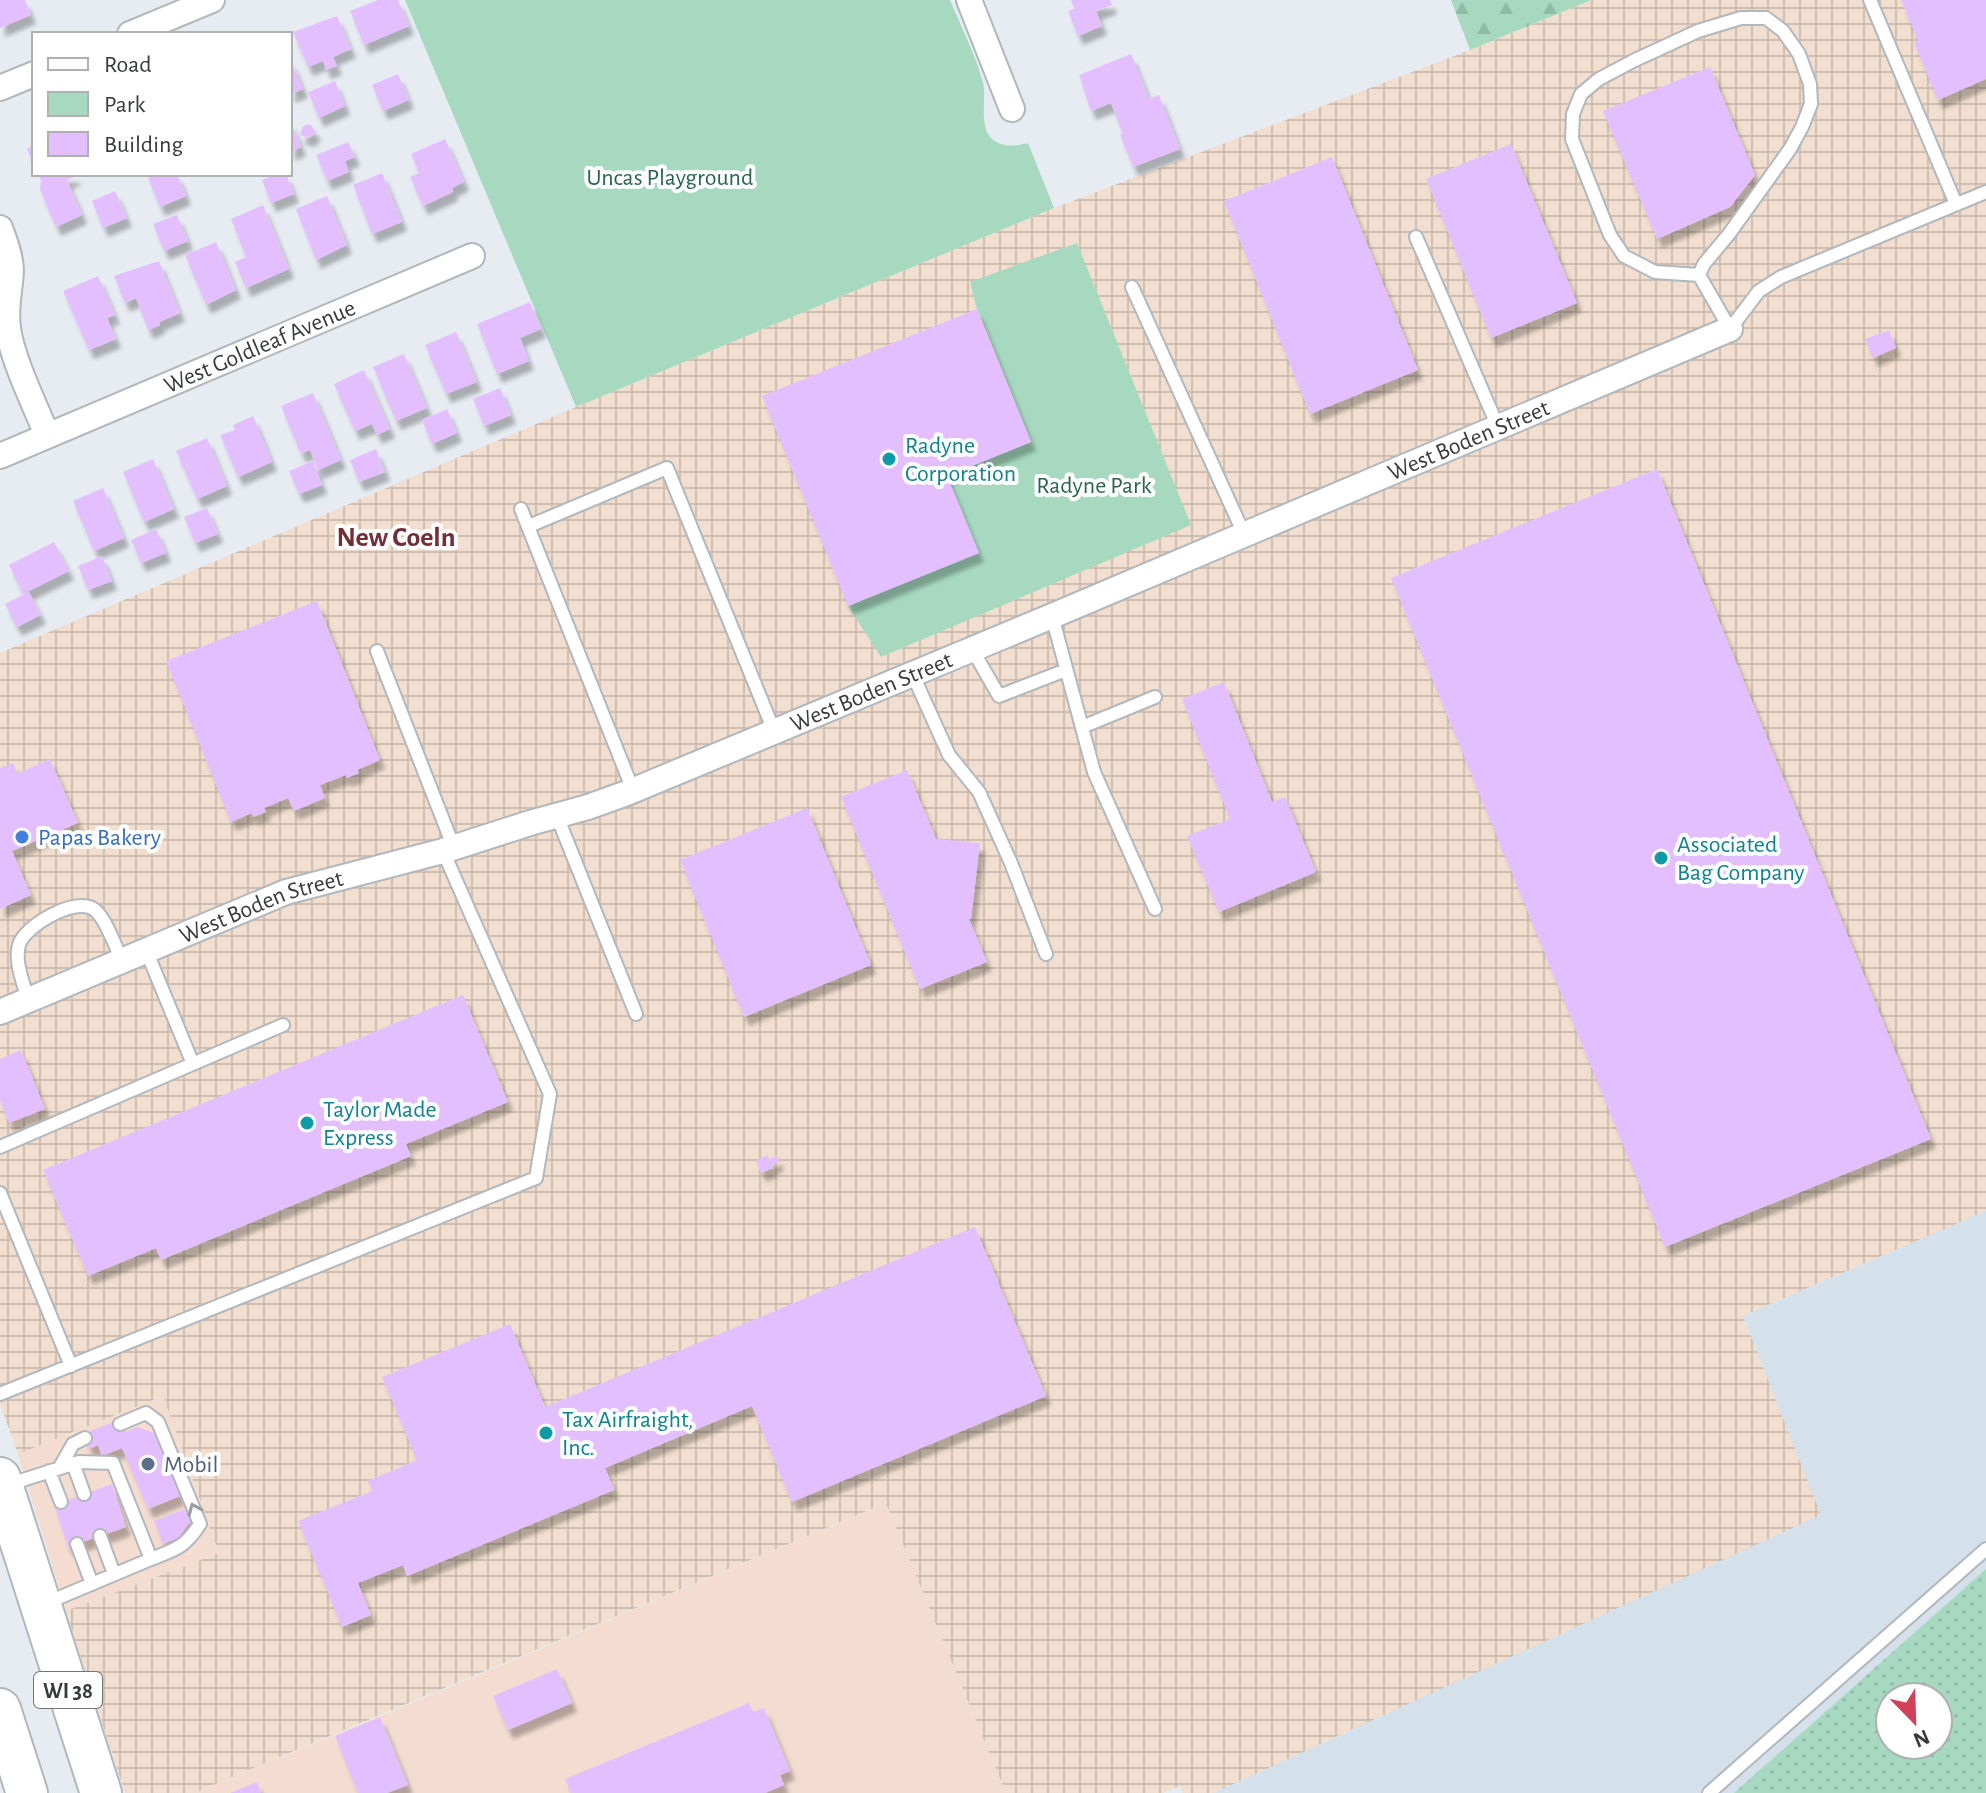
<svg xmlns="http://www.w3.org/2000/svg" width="1986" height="1793" font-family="'Alegreya Sans',sans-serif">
  <defs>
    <pattern id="industrial-grid" width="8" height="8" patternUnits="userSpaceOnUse" patternTransform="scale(2)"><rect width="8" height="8" fill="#f1dece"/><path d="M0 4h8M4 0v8" fill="none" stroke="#cfbfb2"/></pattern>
    <pattern id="grass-dots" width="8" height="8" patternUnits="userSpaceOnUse" patternTransform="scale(2)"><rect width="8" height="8" fill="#a7d9c1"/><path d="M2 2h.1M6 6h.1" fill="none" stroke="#90bba7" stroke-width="1.8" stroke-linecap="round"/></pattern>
    <pattern id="forest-firs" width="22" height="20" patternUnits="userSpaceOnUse" patternTransform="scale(2)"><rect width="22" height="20" fill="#a7d9c1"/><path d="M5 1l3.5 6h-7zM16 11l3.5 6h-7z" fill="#90bba7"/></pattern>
    <filter id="shadow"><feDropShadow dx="5" dy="9" stdDeviation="2" flood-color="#0004"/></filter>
  </defs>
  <rect width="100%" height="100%" fill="#e7ecf2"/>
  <path fill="#f4dcd1" d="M163,1396l56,157 -153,58 -48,-157z
    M887,1503l119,290h-812l194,-80z"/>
  <path fill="url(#industrial-grid)" d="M1591,0h395v1211l-243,105 79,199 -608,278h-31l-3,-7 -17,7h-157l-120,-290 -692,290h-69l-59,-182 153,-58 -56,-157 -145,58 -18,-50v-751l576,-246 478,-199 416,-158z"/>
  <path fill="#d4e0ea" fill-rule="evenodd" d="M1986,1211v582h-772l607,-278 -78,-199zM1890,1697h48v48h-48z"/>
  <path fill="url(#grass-dots)" fill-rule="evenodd" d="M1986,1569v224h-252zM1890,1697h48v48h-48z"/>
  <path fill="url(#forest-firs)" d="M1451,0h140l-121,50z"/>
  <path fill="#a7d9c1" d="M405,0h545c11,27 26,55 33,83 4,18 -5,41 9,56 10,9 25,7 36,4l26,65 -478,199z
    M1077,243l114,282 -310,132 -33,-51 130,-53 -31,-77 84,-34 -54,-133 -7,-27z"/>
  <path fill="#e4bfff" filter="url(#shadow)" d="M0,0h25l6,15 -31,13z
    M378,0h20l11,26 -45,19 -14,-34z
    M1071,0h39l2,5 -16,6 6,15 -24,10 -10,-25 6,-2z
    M1901,0h85v79l-48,21 -24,-57 4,-2z
    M337,16l14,33 -18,8 4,9 -11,4 -3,-9 -15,6 -15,-35z
    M1131,54l18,45 10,-4 21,54 -47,18 -13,-32 3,-1 -12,-31 -20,8 -12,-36z
    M290,58l13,31 -13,5z
    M1710,67l45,108 -25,32 -73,32 -54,-128z
    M398,74l11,26 -26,11 -11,-26z
    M335,81l10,25 -26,12 -11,-26z
    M290,120l11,27 -11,5z
    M310,124l6,8 -7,6 -9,-3 3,-9z
    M445,139l19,43 -12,6 1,4 -30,14 -13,-29 9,-4 -8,-19z
    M348,142l7,15 -10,4 4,11 -22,9 -11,-26z
    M1511,144l66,159 -86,35 -65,-159z
    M34,145v20l-7,-16z
    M1332,157l86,213 -108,44 -86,-213z
    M382,173l20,49 -30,12 -19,-49z
    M38,174h37l1,2 -9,4 15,35 -26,12 -16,-37 1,-9z
    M158,174h19l9,22 -26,11 -12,-29z
    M276,174h10l8,20 -23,9 -9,-23z
    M115,191l12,27 -24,10 -11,-27z
    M327,196l20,49 -31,15 -20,-51z
    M263,205l26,64 -43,19 -11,-26 11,-5 -15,-38z
    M177,215l11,26 -24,10 -11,-27z
    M216,242l20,48 -30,15 -21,-50z
    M159,261l21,52 -21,9 1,3 -12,5 -12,-32 -11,5 -11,-27z
    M98,276l17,39 -8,3 9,21 -27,11 -26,-59z
    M530,302l11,27 -21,9 9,23 -32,13 -20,-50z
    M977,309l54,133 -84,34 32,77 -131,53 -86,-210z
    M1889,330l7,18 -23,10 -8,-19z
    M456,332l21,50 -31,12 -21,-49z
    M404,354l23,54 -31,13 -23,-54z
    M364,370l26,59 -13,6 -5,-11 -17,7 -21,-47z
    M500,388l11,27 -27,11 -11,-27z
    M313,393l28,67 -23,10 -8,-20 -9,4 -20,-48z
    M447,409l10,24 -25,11 -10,-24z
    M253,416l19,46 -34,15 -18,-42 15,-5 -2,-5z
    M207,438l20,48 -30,13 -21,-48z
    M376,449l9,23 -26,10 -9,-22z
    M153,459l21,50 -30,13 -21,-50z
    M313,461l9,24 -23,9 -10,-23z
    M1657,469l274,670 -266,108 -274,-669z
    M103,488l21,50 -30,13 -21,-50z
    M207,508l11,26 -23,9 -11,-26z
    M156,529l10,24 -25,10 -10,-23z
    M54,542l15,29 -46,23 -14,-29z
    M102,556l10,25 -24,9 -10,-24z
    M29,592l12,23 -24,12 -12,-23z
    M317,601l63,159 -23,10 2,3 -12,5 -1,-3 -26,10 5,13 -31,13 -6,-13 -24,10 2,4 -13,5 -1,-4 -21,9 -65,-161z
    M1224,682l48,120 13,-5 31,75 -97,40 -32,-76 43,-17 -48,-120z
    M50,759l28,64 -66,28 19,44 -31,14v-141l13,-5 4,11z
    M907,770l29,69 44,4 -9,76h-2l18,43 -67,27 -79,-192z
    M807,808l64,157 -127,52 -64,-157z
    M463,995l45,107 -102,42 5,12 -250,104 -5,-12 -68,28 -45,-106z
    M21,1050l24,59 -36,14 -9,-22v-42z
    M767,1155l2,4 8,-3 2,6 -7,3 1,3 -12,5 -5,-12z
    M975,1227l71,169 -254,106 -40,-96 -147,62 9,22 -207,86 -4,-11 -45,18 13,32 -29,12 -44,-106 74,-30 -4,-10 49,-21 -35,-83 128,-53 35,83z
    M118,1420l5,13 14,-6 17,6 26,63 -32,13 -26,-61 -20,8 -4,-11 -9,4 -6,-15z
    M112,1484l14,43 -58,20 -14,-42z
    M185,1509l5,13 -12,16 -15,6 -9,-23z
    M557,1669l15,34 -64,27 -15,-34z
    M749,1703l4,9 11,-4 26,63 -10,4 4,10 -19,8h-194l-6,-14z
    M380,1717l28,68 -21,8h-29l-23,-57z
    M257,1782l4,11h-31z"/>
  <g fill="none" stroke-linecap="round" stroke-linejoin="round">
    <g stroke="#b2b7bc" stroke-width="16">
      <path id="service" d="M1870,0l86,204
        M1416,237l82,190
        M1699,275l-44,-3 -31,-16 -14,-21 -38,-96 1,-25 8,-20 18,-15 36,-19 63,-29 43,-13h25l17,13 16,23 11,30 1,20 -9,23 -12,22 -61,85 -25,30 -5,11 31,54 29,-38 22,-14 205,-85
        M1132,287l112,247
        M521,509l112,281
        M529,526l138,-58 107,263
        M1052,616l42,156 61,137
        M972,649l27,47 67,-26
        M377,651l77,197
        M912,673l37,82 30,37 32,71 35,91
        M1082,727l73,-30
        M557,816l79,198
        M146,950l47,114
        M28,1000c-4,-16 -14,-38 -9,-55 6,-20 60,-51 77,-34 11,10 19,36 26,49
        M0,1147l283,-122
        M0,1193l71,173
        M0,1394l536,-216 14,-84 -107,-243
        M120,1424l26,-11 12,9 42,102c-15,23 -23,25 -49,35
        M73,1463l11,31
        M60,1467l13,-23 12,-6
        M49,1471l12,31
        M7,1485l72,-23 34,1 38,96 -107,45
        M100,1536l14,38
        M77,1544l15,40
        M1709,1793l277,-244"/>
    </g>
    <g stroke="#b2b7bc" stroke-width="28">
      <g id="minor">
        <path d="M969,0l43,109"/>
        <path d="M130,34l82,-34"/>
        <path d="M0,88l34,-14"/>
        <path d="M0,228c5,13 11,29 11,43 -1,21 -6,35 -3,57 4,31 27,77 39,107"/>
        <path id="s1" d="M0,456l472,-200"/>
        <path id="s2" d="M0,1012l286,-120 157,-41 87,-28 58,-16 39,-14 425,-177 678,-287"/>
      </g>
    </g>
    <g stroke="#b2b7bc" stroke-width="44">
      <path id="primary" d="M0,1478l101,315
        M0,1709l27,84"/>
    </g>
    <use href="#service" stroke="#fff" stroke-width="12"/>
    <use href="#minor" stroke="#fff" stroke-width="24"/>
    <use href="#primary" stroke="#fff" stroke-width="40"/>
  </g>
  <defs><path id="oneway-chevron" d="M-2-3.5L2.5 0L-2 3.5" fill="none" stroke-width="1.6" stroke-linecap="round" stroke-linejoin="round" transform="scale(2)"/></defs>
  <use stroke="#9b9c9d" href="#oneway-chevron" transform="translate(194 1509) rotate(-113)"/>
  <g fill="#0f9aa8" stroke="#fff" stroke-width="3">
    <circle cx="889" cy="459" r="8"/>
    <circle cx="1661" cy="858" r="8"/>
    <circle cx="307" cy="1123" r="8"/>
    <circle cx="546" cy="1433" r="8"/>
  </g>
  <circle fill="#3f7fe0" stroke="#fff" stroke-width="3" cx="22" cy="837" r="8"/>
  <circle fill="#5c6f8a" stroke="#fff" stroke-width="3" cx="148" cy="1464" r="8"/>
  <g text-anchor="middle" stroke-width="8" stroke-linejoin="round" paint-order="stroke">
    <rect fill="#fff" stroke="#737476" stroke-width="2" x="34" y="1672" width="68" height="36" rx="6"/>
    <g font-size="22" font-weight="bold" fill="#37393b">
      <text x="68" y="1698">WI 38</text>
    </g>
    <g font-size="24" fill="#28654c" stroke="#fff">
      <text x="670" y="185">Uncas Playground</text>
      <text x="1094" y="493">Radyne Park</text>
    </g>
    <g font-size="24" fill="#37393b" stroke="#fff">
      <text dy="8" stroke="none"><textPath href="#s1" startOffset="282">West Goldleaf Avenue</textPath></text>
      <text dy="8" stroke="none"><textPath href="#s2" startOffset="1578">West Boden Street</textPath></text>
      <text dy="8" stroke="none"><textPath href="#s2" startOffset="930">West Boden Street</textPath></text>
      <text dy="8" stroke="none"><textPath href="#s2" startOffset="282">West Boden Street</textPath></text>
    </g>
    <g font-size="24" fill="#0d838f" stroke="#fff" text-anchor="start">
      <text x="905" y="453">Radyne<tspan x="905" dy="28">Corporation</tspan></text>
      <text x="1677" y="852">Associated<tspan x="1677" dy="28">Bag Company</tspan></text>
      <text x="323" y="1117">Taylor Made<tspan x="323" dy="28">Express</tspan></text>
      <text x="562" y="1427">Tax Airfraight,<tspan x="562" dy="28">Inc.</tspan></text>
    </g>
    <g font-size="24" fill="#366cbe" stroke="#fff" text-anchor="start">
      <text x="38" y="845">Papas Bakery</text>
    </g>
    <g font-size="24" fill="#4e5e75" stroke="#fff" text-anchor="start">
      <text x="164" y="1472">Mobil</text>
    </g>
    <g font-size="28" font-weight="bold" fill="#742d36" stroke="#fff">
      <text x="396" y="546">New Coeln</text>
    </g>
  </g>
  <rect x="32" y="32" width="260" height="144" fill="#ffffff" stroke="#afb0b1" stroke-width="2"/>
  <rect x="48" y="58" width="40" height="12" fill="#ffffff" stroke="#afb0b1" stroke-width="2"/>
  <text x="104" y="72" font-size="24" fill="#37393b">Road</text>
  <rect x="48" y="92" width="40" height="24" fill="#a7d9c1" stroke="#afb0b1" stroke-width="2"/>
  <text x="104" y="112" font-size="24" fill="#37393b">Park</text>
  <rect x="48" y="132" width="40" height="24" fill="#e4bfff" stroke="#afb0b1" stroke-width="2"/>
  <text x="104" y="152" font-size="24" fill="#37393b">Building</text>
  <g transform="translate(1914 1721) rotate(157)"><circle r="38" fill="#ffffff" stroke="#afb0b1" stroke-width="2"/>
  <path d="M0-6L14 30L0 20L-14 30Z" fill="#d14159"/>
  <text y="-12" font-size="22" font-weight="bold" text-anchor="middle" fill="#37393b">N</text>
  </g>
</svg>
